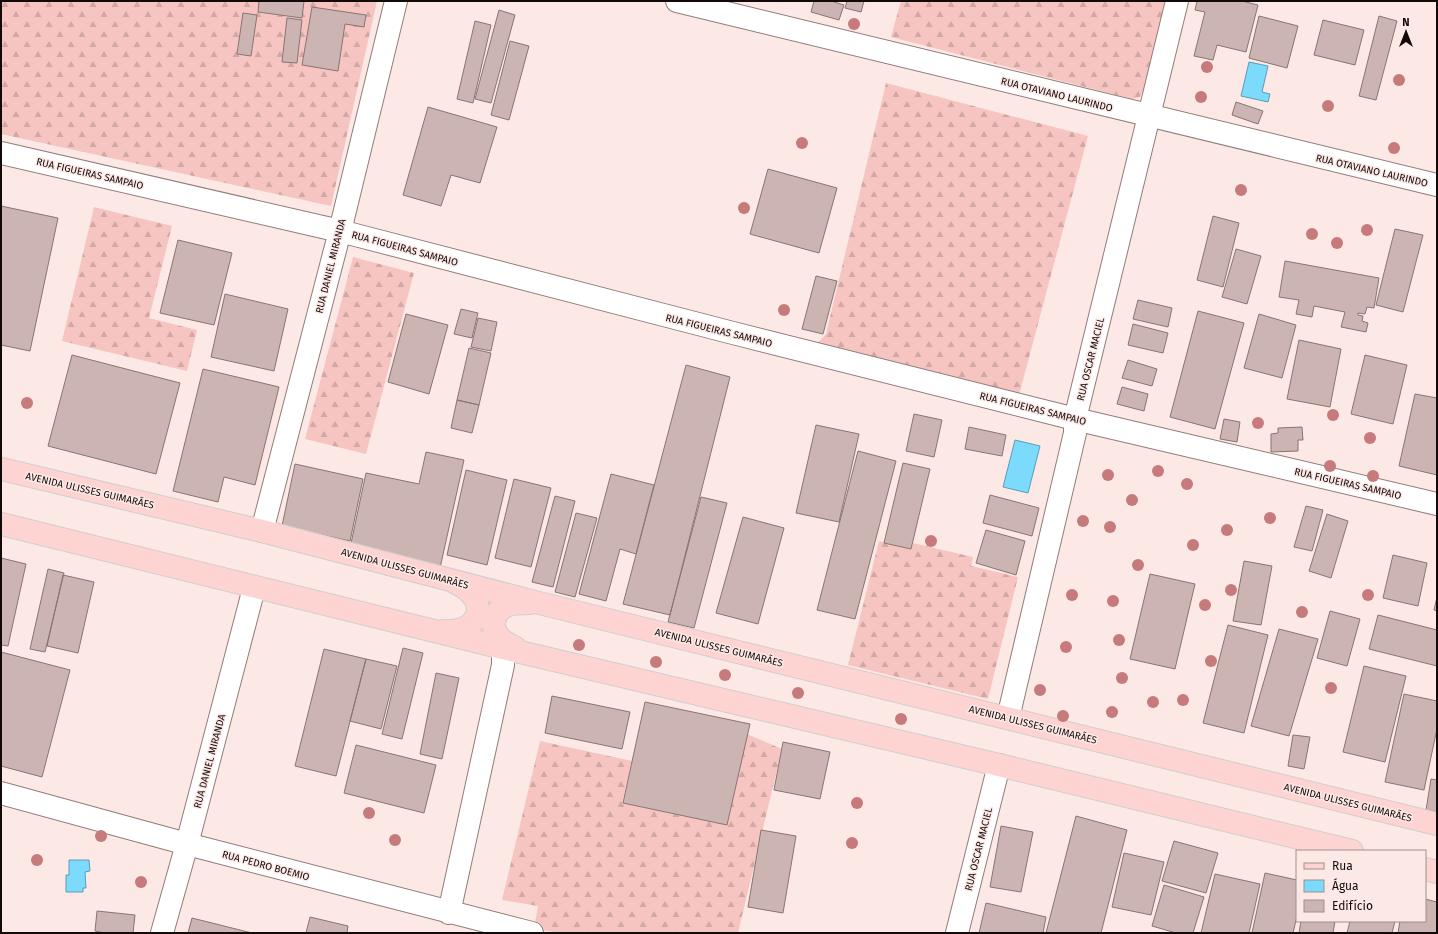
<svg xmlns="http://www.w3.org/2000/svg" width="1438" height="934" font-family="'Fira Sans',sans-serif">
  <defs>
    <pattern id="forest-firs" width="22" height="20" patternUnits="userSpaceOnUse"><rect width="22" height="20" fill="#f6c5c1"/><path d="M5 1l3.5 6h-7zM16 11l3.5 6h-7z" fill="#d2a8a4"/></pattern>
  </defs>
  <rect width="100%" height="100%" fill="#fce9e6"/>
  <path fill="url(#forest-firs)" d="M1,1h376l-46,205 -330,-72z
    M901,1h268l-14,64 -15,32 -8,2 -241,-62z
    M886,83l202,53 -70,263 -203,-53 11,-12z
    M94,207l78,19 -23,92 48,12 -10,41 -125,-30z
    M353,257l61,16 -48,181 -61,-15z
    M879,541l32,8 2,-6 60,14 -2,9 47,11 -30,122 -140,-34z
    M747,734l35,15 -44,184h-177l-27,-4 4,-23 -36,-6 38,-159 92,20 -10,42 105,22z"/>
  <path fill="#7cdafc" stroke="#5c9cb3" d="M1249,62l19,4 -6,26 8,2 -2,8 -27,-6z
    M1015,440l25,6 -12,47 -25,-6z
    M69,860h20l1,11 -5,1 1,16h-3v4h-17v-17h3z"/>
  <path fill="#ccb4b2" stroke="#897472" d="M259,1h45l-2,17 -44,-6z
    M814,1h17l13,4 -5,15 -28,-8z
    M847,1h17l-3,11 -16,-4z
    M1197,1h45l16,4 -12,47 -29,-7 -4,15 -19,-4 11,-44 -10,-2z
    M312,7l54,8 -2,12 -19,-3 -7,47 -36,-6z
    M499,10l16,5 -24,88 -16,-4z
    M243,13l14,2 -6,41 -14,-2z
    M1259,16l39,10 -11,42 -38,-10z
    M1379,16l18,5 -21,79 -17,-4z
    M287,18l15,2 -5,43 -15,-1z
    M1323,20l41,10 -9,35 -41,-10z
    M475,21l16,4 -18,78 -16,-4z
    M510,41l19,5 -20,74 -18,-5z
    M1236,102l27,9 -5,13 -26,-9z
    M428,107l69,20 -17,56 -29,-8 -10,31 -38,-11z
    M768,169l69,19 -18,65 -69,-19z
    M1,206l57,12 -28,133 -29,-6z
    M1213,216l26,7 -16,64 -26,-7z
    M1395,229l28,6 -20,77 -27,-7z
    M178,240l54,13 -18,72 -54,-12z
    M1236,249l25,7 -14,48 -25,-7z
    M1285,261l94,17 -5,30 -7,-1 -2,7 -7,-1v2l5,1 -1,5 6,2 -2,9 -25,-5 4,-15 -31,-6 -2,11 -16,-3 3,-14 -20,-3z
    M816,276l21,5 -14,53 -21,-5z
    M225,294l63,15 -14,62 -63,-14z
    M1138,300l34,8 -4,19 -35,-8z
    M461,309l17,4 -6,25 -18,-4z
    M1198,311l46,12 -29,106 -45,-12z
    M406,314l42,11 -19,69 -41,-12z
    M1259,314l37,11 -14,53 -38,-10z
    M478,318l19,4 -6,29 -20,-4z
    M1133,324l35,9 -5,20 -35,-8z
    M1299,340l42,9 -11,58 -43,-8z
    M469,348l22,5 -12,52 -22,-5z
    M72,355l108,28 -24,91 -108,-28z
    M1365,355l42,10 -14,59 -42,-10z
    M1128,360l29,9 -5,17 -30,-8z
    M686,365l44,12 -60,238 -47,-11z
    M203,369l76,18 -24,98 -31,-8 -6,25 -45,-11z
    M1122,387l26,7 -4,17 -27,-7z
    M1415,394l22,4v77l-38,-9z
    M457,400l22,5 -7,28 -21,-5z
    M914,414l28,6 -8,37 -28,-6z
    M1224,419l16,3 -3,20 -17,-3z
    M816,425l43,9 -20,88 -43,-9z
    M969,427l37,8 -4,21 -37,-7z
    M1302,427l1,13h-5v11l-27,1v-18l7,-1v-5z
    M858,451l38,10 -41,158 -38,-9z
    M426,452l38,8 -24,108 -90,-20 16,-75 53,11z
    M903,463l27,6 -19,80 -27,-6z
    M295,464l68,15 -13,62 -68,-15z
    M466,470l41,10 -20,85 -40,-10z
    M611,474l43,11 -18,69 -16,-5 -14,52 -27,-7z
    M514,479l37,9 -20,79 -36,-9z
    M990,495l49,13 -7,28 -49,-13z
    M555,496l20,5 -22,86 -21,-5z
    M701,497l26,6 -33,125 -26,-6z
    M1306,506l17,4 -11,41 -18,-4z
    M576,513l21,5 -22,79 -20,-5z
    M1327,514l21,7 -17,57 -22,-7z
    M743,517l41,11 -26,96 -42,-11z
    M986,530l39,11 -9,34 -40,-12z
    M1393,555l34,8 -9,43 -35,-8z
    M1,558l25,6 -18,82 -7,-1z
    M1244,561l28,5 -11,59 -28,-4z
    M48,569l16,4 -19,79 -15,-3z
    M1150,574l45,10 -20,85 -45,-10z
    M63,575l31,7 -16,71 -31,-7z
    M1437,597v14l-3,-1z
    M1330,611l30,8 -13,47 -30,-8z
    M1378,615l59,15v36l-68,-17z
    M1228,625l40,10 -24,98 -41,-10z
    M1279,629l39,10 -29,97 -38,-10z
    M403,648l20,5 -21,86 -20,-5z
    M324,649l42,10 -30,117 -41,-10z
    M1,652l69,18 -28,107 -41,-11z
    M366,659l31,7 -16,63 -31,-8z
    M1364,666l42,10 -21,86 -42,-10z
    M436,673l23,5 -17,81 -22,-5z
    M1404,694l33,7v28l-13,61 -39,-8z
    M552,696l78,16 -8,37 -77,-16z
    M645,702l105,22 -23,101 -104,-22z
    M1293,735l17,2 -6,32 -16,-3z
    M783,742l47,10 -10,47 -46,-9z
    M356,745l80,20 -12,48 -80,-20z
    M1431,779l6,1v32l-11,-2z
    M1076,816l51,14 -26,103h-55z
    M1001,826l32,6 -12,60 -31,-5z
    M761,830l35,6 -13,77 -35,-6z
    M1174,841l44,12 -12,40 -44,-12z
    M1124,853l40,9 -13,53 -39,-8z
    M1265,873l32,7v36l-4,17h-41z
    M1215,874l45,10 -11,49h-48z
    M1164,885l40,12 -11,36h-17l-24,-7z
    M1425,899l12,3v31h-39l2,-12h25z
    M986,903l60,14 -3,16h-64z
    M97,911l38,4 -2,18h-29l-9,-2z
    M310,917l38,9 -1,7h-41z
    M192,918l60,15h-64z
    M1301,921h34l-2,12h-34z
    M1350,921h45l-3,12h-45z"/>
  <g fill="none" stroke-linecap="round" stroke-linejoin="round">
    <g stroke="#927c7a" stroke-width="24">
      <path id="minor" d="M677,1l760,184
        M1,153l339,78 393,102 342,86 362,85
        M262,531l78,-300 56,-230
        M1008,718l67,-285v-14l102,-418
        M1,793l186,51 345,89
        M449,913l54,-248v-7l4,-9
        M162,933l25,-89 67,-256
        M957,933l42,-168"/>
    </g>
    <g stroke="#d0cece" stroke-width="24">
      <path id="major" d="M1,469l261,62 273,71 902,222
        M1,524l506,125 492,116 353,86
        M443,631c39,3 48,-32 13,-48
        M517,649c-5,-4 -12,-6 -16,-10 -12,-11 -8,-28 7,-34 7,-2 15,-2 22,-2
        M1425,869l12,3"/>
    </g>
    <use href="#minor" stroke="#fff" stroke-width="22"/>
    <use href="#major" stroke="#fdd4d1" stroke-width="22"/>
  </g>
  <g fill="#c67a7b">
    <circle cx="854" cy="24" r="6"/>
    <circle cx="1207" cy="67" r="6"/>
    <circle cx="1399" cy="80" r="6"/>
    <circle cx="1201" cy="97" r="6"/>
    <circle cx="1328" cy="106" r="6"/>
    <circle cx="802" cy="143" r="6"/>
    <circle cx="1394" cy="148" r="6"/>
    <circle cx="1241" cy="190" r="6"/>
    <circle cx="744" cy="208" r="6"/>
    <circle cx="1367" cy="230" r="6"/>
    <circle cx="1312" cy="234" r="6"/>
    <circle cx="1337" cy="243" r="6"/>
    <circle cx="784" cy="310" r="6"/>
    <circle cx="27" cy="403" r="6"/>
    <circle cx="1333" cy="415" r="6"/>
    <circle cx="1258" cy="423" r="6"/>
    <circle cx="1370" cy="438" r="6"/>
    <circle cx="1330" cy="466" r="6"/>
    <circle cx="1158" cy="471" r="6"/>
    <circle cx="1108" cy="475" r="6"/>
    <circle cx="1373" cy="476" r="6"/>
    <circle cx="1187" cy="484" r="6"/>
    <circle cx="1132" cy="500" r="6"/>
    <circle cx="1270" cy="518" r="6"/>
    <circle cx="1083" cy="521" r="6"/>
    <circle cx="1110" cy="527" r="6"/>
    <circle cx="1227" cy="530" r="6"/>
    <circle cx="931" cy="541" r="6"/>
    <circle cx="1193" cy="545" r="6"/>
    <circle cx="1138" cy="565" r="6"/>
    <circle cx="1231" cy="590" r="6"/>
    <circle cx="1072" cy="595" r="6"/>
    <circle cx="1368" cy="595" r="6"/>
    <circle cx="1113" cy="601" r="6"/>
    <circle cx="1205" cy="605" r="6"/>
    <circle cx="1302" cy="612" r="6"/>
    <circle cx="1119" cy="640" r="6"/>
    <circle cx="579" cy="645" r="6"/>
    <circle cx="1066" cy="647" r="6"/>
    <circle cx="1211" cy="661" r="6"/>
    <circle cx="656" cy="662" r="6"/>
    <circle cx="725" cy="675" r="6"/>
    <circle cx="1122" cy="678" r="6"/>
    <circle cx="1331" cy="688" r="6"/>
    <circle cx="1040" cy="690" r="6"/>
    <circle cx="798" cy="693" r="6"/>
    <circle cx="1183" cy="700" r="6"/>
    <circle cx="1153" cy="702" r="6"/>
    <circle cx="1112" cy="712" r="6"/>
    <circle cx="1063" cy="716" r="6"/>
    <circle cx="901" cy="719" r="6"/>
    <circle cx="857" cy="803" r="6"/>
    <circle cx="369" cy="813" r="6"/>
    <circle cx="101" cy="836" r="6"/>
    <circle cx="395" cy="840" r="6"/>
    <circle cx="852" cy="843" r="6"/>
    <circle cx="37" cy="860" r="6"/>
    <circle cx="141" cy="882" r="6"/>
  </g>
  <g text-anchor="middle" stroke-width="3" stroke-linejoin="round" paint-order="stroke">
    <g font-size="10" fill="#120a09" stroke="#fce9e6">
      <text transform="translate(1057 94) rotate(14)" y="4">RUA OTAVIANO LAURINDO</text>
      <text transform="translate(1372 170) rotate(13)" y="4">RUA OTAVIANO LAURINDO</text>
      <text transform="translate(90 173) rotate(13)" y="4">RUA FIGUEIRAS SAMPAIO</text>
      <text transform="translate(405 248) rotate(15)" y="4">RUA FIGUEIRAS SAMPAIO</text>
      <text transform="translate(330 266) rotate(-76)" y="4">RUA DANIEL MIRANDA</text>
      <text transform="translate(719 330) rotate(14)" y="4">RUA FIGUEIRAS SAMPAIO</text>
      <text transform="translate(1090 359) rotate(-76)" y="4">RUA OSCAR MACIEL</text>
      <text transform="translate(1033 408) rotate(14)" y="4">RUA FIGUEIRAS SAMPAIO</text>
      <text transform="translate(1348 483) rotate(13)" y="4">RUA FIGUEIRAS SAMPAIO</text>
      <text transform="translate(90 490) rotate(13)" y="4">AVENIDA ULISSES GUIMARÃES</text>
      <text transform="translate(405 568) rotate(15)" y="4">AVENIDA ULISSES GUIMARÃES</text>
      <text transform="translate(719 647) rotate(14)" y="4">AVENIDA ULISSES GUIMARÃES</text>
      <text transform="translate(1033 724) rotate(14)" y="4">AVENIDA ULISSES GUIMARÃES</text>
      <text transform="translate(209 761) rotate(-75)" y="4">RUA DANIEL MIRANDA</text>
      <text transform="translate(1348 802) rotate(14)" y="4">AVENIDA ULISSES GUIMARÃES</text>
      <text transform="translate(978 849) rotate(-76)" y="4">RUA OSCAR MACIEL</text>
      <text transform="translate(266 865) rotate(15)" y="4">RUA PEDRO BOEMIO</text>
    </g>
  </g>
  <rect width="1438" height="934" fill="none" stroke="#120a09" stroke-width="4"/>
  <rect x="1296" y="850" width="130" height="72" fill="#fce9e6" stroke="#9e908e"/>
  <rect x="1304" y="863" width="20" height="6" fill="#fdd4d1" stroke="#9e908e"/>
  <text x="1332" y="870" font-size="12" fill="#120a09">Rua</text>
  <rect x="1304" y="880" width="20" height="12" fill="#7cdafc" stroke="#9e908e"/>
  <text x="1332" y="890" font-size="12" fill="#120a09">Água</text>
  <rect x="1304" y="900" width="20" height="12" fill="#ccb4b2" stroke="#9e908e"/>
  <text x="1332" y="910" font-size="12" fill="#120a09">Edifício</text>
  <g transform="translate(1406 32)" stroke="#fce9e6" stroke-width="3" paint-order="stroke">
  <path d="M0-3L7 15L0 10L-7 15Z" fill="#120a09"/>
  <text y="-6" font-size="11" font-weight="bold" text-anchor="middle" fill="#120a09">N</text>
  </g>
</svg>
